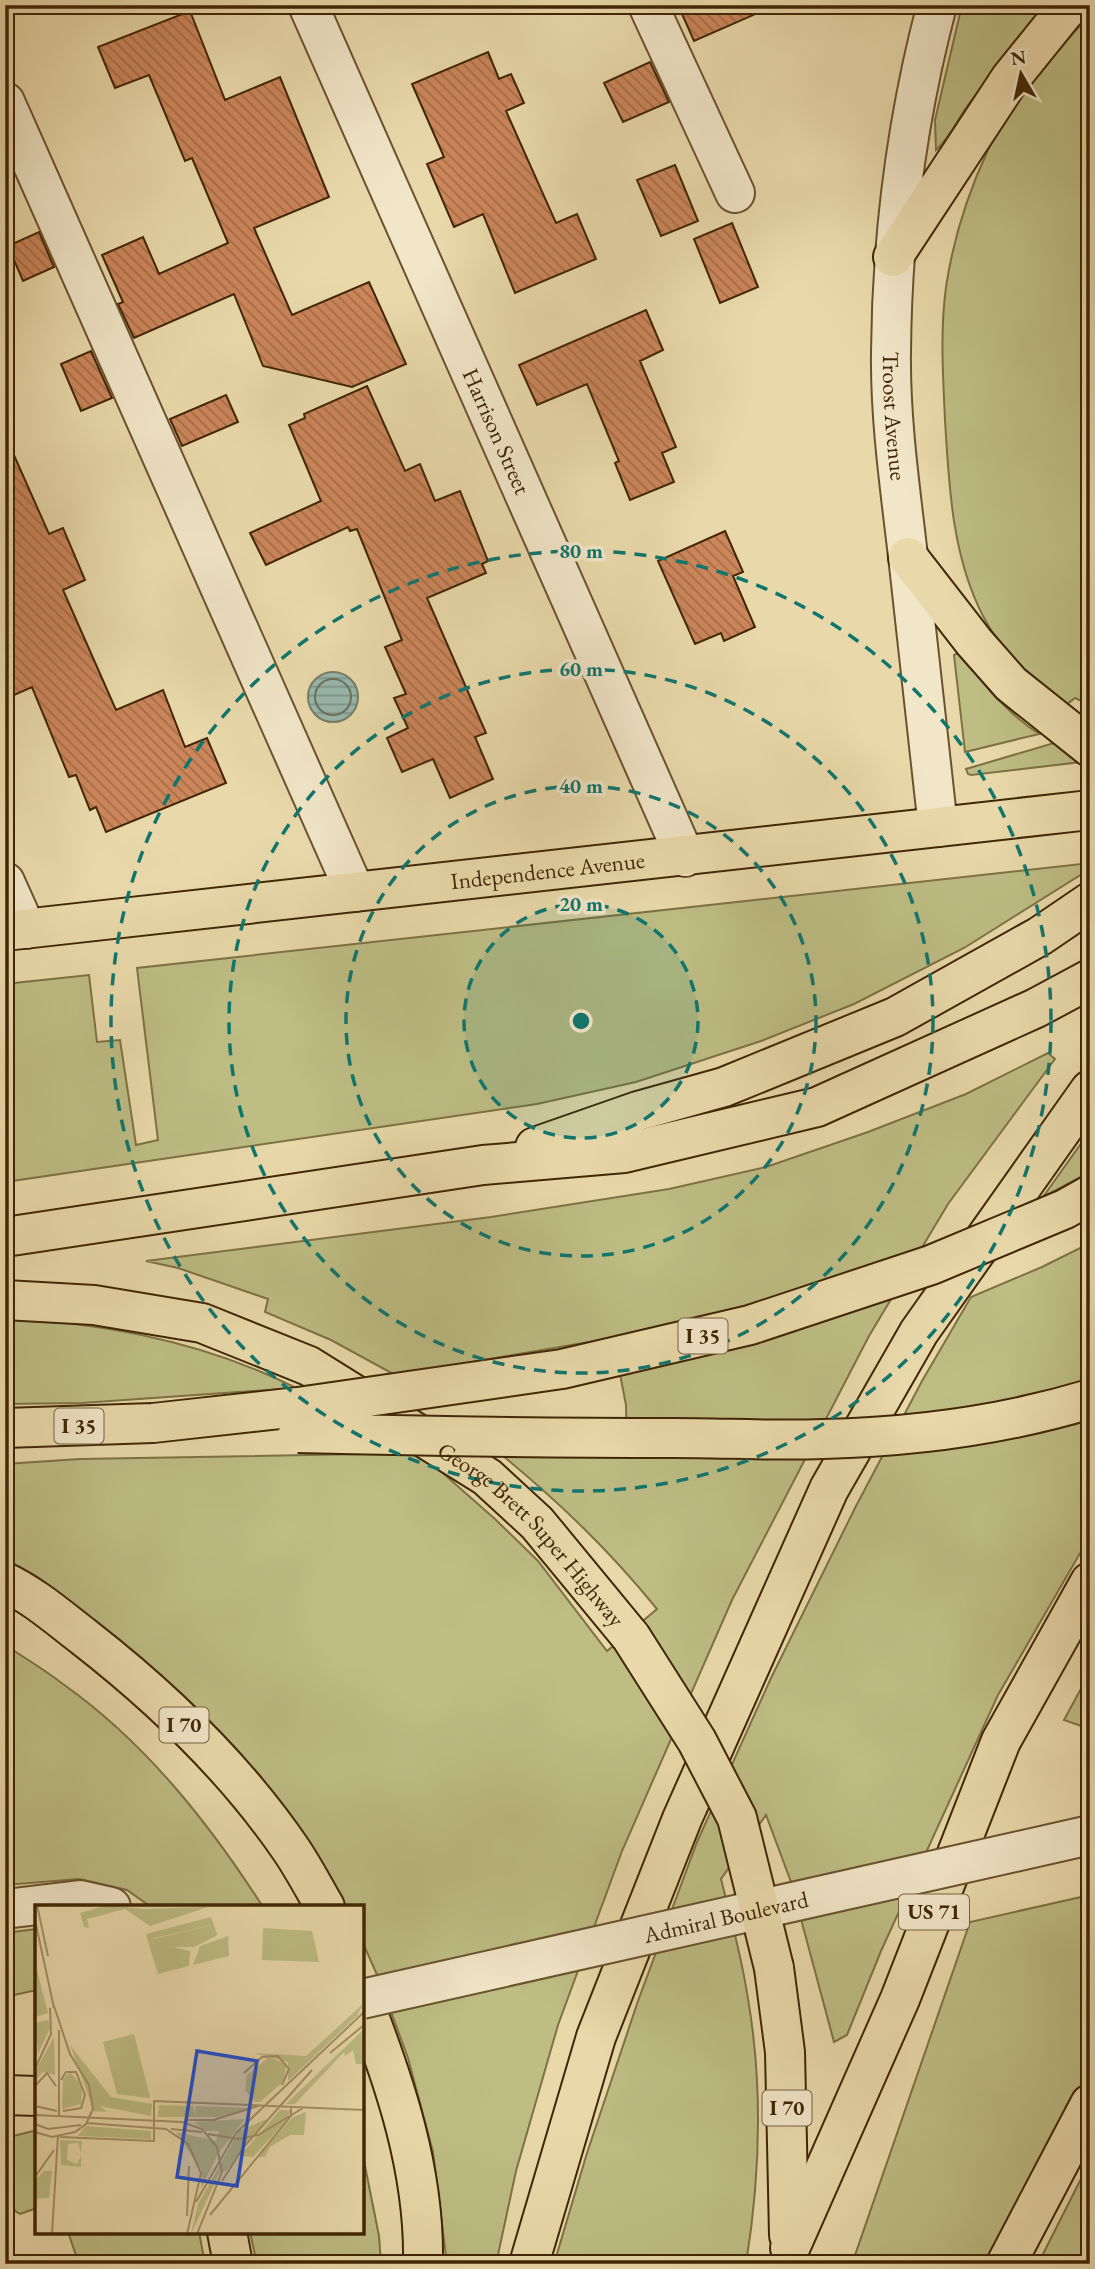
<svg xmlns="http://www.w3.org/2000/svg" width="1095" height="2269" font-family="'EB Garamond',serif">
  <defs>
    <pattern id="water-rules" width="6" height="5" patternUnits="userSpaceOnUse" patternTransform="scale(1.75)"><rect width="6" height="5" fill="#98b9ae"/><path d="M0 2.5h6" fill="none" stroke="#7d968c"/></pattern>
    <pattern id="building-back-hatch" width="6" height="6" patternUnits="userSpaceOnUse" patternTransform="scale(1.75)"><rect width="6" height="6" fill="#cb865a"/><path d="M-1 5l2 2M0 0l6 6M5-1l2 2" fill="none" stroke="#a66d48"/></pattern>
  </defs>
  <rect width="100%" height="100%" fill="#e9d9aa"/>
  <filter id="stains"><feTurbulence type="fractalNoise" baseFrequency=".00286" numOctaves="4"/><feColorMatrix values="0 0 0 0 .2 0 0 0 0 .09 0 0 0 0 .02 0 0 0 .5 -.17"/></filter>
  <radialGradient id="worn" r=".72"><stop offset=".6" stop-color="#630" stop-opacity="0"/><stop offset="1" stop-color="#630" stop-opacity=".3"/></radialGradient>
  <path fill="#bdbd84" stroke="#7e7244" stroke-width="2" d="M962,5h85c-29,32 -54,66 -79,100 -11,15 -19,34 -32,45l-1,-30z
    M1090,15v690l-15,-7 -9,7c-34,-25 -63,-50 -83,-89 -31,-60 -34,-130 -38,-196 -2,-44 -5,-89 1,-133 7,-47 22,-94 42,-137 25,-51 64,-94 102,-135z
    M961,652c21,32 46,61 78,82l-74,18 -11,-97z
    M1054,743l27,14v5l-110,13 -3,-1 -2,-5z
    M1090,863v6l-126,79 -110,56 -93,37 -125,41 -99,22 -532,78v-198l84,-9 8,67 23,-2 16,105 22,-5 -21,-172z
    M1048,1053l7,6 -107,145 -79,132 -137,264 -110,251 -64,174 -42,146 -20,93h-49l-14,-112 -25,-94 -30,-81 -16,-36v-34h-17l-33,-53 -299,-287 -8,-4v-99l75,-5 340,-6 75,66 43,42 69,90 50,-42c-48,-59 -96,-105 -155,-154h125l-1,-50 -13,-67 -218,37 -64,-35 -66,-28 3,-13 -90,-31 -32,-7 345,-44 178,-28 97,-22 102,-35 98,-38z
    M1090,1131v41l-47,25z
    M1090,1243v293l-92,159 -117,256 -34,84 -13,7 -43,-160 -25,-67 -45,64c10,40 21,79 27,120 15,87 12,178 -2,265h-192l33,-111 51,-152 59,-159 74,-164 84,-170 67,-127 49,-84 71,-30z
    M5,1318c100,5 202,25 291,70l-214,15 -77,1z
    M5,1645c20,13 40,25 58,39 82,58 146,139 200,223h-112l-24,-17 -48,-11 -74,6z
    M1090,1672v57l-26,-9z
    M1090,1895v176l-102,193h-136l118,-342z
    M37,1929v61l-32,7v-64z
    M37,2130v78l-17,6 -5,-3 -10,-27v-46z
    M362,2151l17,85 2,28h-124l-7,-32h112z
    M1090,2161v103h-53l4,-6z
    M68,2232h131l6,32h-126z"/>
  <path fill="url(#water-rules)" stroke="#757e6a" stroke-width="2" d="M308 697a25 25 0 1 1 50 0a25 25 0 1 1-50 0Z"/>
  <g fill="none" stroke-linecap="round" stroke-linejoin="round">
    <path stroke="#6c705a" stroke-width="2" d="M315 697a18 18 0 1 1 36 0a18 18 0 1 1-36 0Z"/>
  </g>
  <path fill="url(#building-back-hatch)" stroke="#402605" stroke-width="2" d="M678,5h98l-82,36z
    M190,11l35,89 55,-23 49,120 -75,31 38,87 77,-33 37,82 -54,23 -89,-21 -29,-72 -100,44 -16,-34 5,-2 -21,-47 41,-18 16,37 69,-31 -36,-85 -7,3 -36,-86 -34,13 -17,-41z
    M488,52l11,27 12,-5 13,29 -18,8 50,112 21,-9 19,45 -81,34 -32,-79 -29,13 -27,-63 17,-7 -32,-73z
    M650,62l19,40 -46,20 -19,-39z
    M675,165l23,56 -37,15 -24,-56z
    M732,223l26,64 -38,16 -26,-64z
    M39,232l15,35 -31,14 -15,-35z
    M646,310l17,40 -23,11 36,86 -14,6 12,29 -44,18 -15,-37 4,-2 -32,-77 -50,21 -18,-40z
    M91,351l21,47 -31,13 -20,-47z
    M367,386l38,85 15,-7 15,37 25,-10 28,70 -6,3 4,9 -59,25 59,135 -11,4 18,42 -43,19 -17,-39 -31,13 -15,-34 21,-10 -14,-30 12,-4 -21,-47 17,-7 -45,-111 -7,2 -2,-4 -82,38 -16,-32 71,-32 -32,-76 16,-7 -1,-4z
    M226,395l12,27 -56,24 -12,-27z
    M5,435l44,99 14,-6 22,52 -22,10 53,120 47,-20 22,57 22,-9 19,45 -120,49 -10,-25 -6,3 -14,-35 -7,2 -37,-90 -27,12z
    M725,531l18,41 -10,4 22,51 -31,14 -3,-8 -26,11 -37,-83z"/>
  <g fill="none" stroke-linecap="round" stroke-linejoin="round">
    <g stroke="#6a532e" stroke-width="42">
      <g id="minor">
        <path id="s1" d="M308,5l377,852"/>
        <path d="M648,5l87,188"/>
        <path id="s2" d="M937,5c-30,113 -45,230 -46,347 -1,74 11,148 19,222 10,84 18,169 28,253"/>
        <path d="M5,102l350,790"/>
        <path d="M5,882l21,47"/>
        <path d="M5,1909l75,-9 31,7"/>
      </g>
    </g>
    <g stroke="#402605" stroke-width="42">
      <g id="major">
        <path d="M908,557l66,85 37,42 79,63"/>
        <path id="s3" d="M5,931l1085,-121"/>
      </g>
    </g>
    <g stroke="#402605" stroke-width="42">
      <g id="highway">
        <path d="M893,257l117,-178 54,-67 8,-7"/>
        <path d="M535,1147l103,-36 86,-24 171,-70 145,-81 50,-34"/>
        <path d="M5,1237l478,-72 141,-12 193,-46 219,-99 54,-29"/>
        <path id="s4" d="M5,1300l89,5 108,18 107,43 178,111 50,46 94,114"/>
        <path d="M5,1428l148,-5 145,-16"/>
        <path d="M5,1582c29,14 53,35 79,55 77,60 153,133 208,214 12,18 22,37 33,56"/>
        <path d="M774,1968l11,84 4,183"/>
        <path d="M362,1998c33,85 63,173 61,266"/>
        <path d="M5,2095l32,1"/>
        <path d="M227,2232l6,32"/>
        <path d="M790,2248l110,-249 101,-258 89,-159"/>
        <path d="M529,2264l67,-227 86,-218 147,-330 90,-157 171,-242"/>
        <path d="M1006,2264l84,-160"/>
      </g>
    </g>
    <use href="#minor" stroke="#f1e6c8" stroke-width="38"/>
    <use href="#major" stroke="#e9d9aa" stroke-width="38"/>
    <use href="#highway" stroke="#e9d9aa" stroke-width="38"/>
    <g stroke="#6a532e" stroke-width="42" stroke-linecap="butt">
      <g id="minor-bridge">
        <path id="s5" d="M362,1999l728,-164"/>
      </g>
    </g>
    <g stroke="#402605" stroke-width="42" stroke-linecap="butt">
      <path id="highway-bridge" d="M298,1407l264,-38 188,-44 181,-60 134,-56 25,-14
        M298,1433c125,3 251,5 376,5 50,0 100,3 149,1 89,-2 181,-14 267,-40
        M631,1637l66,104 40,77 37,150"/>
    </g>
    <use href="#minor-bridge" stroke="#f1e6c8" stroke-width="38"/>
    <use href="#highway-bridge" stroke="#e9d9aa" stroke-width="38"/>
  </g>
  <circle cx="581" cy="1021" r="117" fill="#0f766e" fill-opacity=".12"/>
  <g fill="none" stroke="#0f766e" stroke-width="3.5" stroke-dasharray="12 9">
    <circle cx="581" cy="1021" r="117"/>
    <circle cx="581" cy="1021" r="235"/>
    <circle cx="581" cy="1021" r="352"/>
    <circle cx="581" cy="1021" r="470"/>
  </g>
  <g text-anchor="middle" stroke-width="7" stroke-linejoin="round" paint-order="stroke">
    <g fill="#f1e6c8" stroke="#756040" stroke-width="2">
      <rect x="678.5" y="1318.5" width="49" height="35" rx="5"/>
      <rect x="54.5" y="1408.5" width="49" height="35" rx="5"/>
      <rect x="159.5" y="1707.5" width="49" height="35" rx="5"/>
      <rect x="899" y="1894.5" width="70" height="35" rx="5"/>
      <rect x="762.5" y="2090.5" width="49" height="35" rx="5"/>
    </g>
    <g font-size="21" font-weight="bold" fill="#402605">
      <text x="703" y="1343">I 35</text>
      <text x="79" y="1433">I 35</text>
      <text x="184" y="1732">I 70</text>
      <text x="934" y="1919">US 71</text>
      <text x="787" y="2115">I 70</text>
    </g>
    <g font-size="23" fill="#402605" stroke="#f1e6c8">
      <text dy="8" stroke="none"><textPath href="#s2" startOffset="415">Troost Avenue</textPath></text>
      <text dy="8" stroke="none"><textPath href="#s1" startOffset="466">Harrison Street</textPath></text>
      <text dy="8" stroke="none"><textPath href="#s3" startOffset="546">Independence Avenue</textPath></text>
      <text dy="8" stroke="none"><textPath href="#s4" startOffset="595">George Brett Super Highway</textPath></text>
      <text dy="8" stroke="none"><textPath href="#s5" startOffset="373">Admiral Boulevard</textPath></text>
    </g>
  </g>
  <g transform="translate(35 1905)">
    <rect width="329" height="329" fill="#e9d9aa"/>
    <path d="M176,12l6,17 -1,2 -22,11h-21l17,4 -1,15 -31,8 -9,-29 4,-6 55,-13zM228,23l49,3 7,31 -57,-2zM193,31l1,20 -36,9 7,-19zM0,57l13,51 -13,4zM329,98l-7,13 -69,65v-19l-34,-9 52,3zM13,115l2,8 -12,26 -3,-31zM329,124v35h-8l-3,-14 -8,6 -1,-4 -49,52h-9zM99,129l16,63 -1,1 -32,-4 -14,-52zM19,132l1,38 -12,-3 -8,9v-9zM35,140l41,52 41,7 -1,12 -51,-10 7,6 -13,-1zM234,152l17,7 -2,17 -24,21h-5l-10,-12 2,-15zM35,167l12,14 -1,18 -19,5 1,-30zM124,200l34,1 2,10 1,-10 54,2 -33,9h-59zM245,205h11l-5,11 -33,36 -13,-1zM271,207l-2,23h-14l-20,12 -5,10h-8l36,-40zM210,214l-27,35 -17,35 1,-18 -26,-39 40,9 3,-10h-13l-12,-9zM232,214l-41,52 -6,1 -29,62 7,-30 41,-73zM50,221l66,5v8l-73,-3zM25,235l22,1 -1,12 -3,-10 -10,1 -1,16 10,4 4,-8v11l-20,-2zM9,266h8l-3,27 -14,1v-19z" fill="#bdbd84"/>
    <path d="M73,0l35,4 65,-2 -58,19 -25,-17 -38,10 2,9 -5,-1 -4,-14zM176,12l-3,9 -54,12 -5,7 -3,-11z" fill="#bdbd84"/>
    <path fill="none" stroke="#a59168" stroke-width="2" d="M2,0l11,51M0,15l19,88M24,125v86M295,148l34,-28M0,164l16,-35 -1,-26M209,168l18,-16 16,-1 11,13 -7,16M26,175l5,-8h10l9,23 -4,13 -18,3M0,181l12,-13 9,13M0,201l22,5M0,210l147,7 20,7 15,18 5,25 -25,62M150,215h31M178,215l45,-14M51,218l80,6 22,15 13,29 -14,61M0,219l13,5 33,-4M136,224l31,3M0,227l17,5 23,-5 11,-8 7,-15 -4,-24 -19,-31 -16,-48M173,229l30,5 20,-4 45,-27M25,232l94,4v-40l210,9M0,272l19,-27M187,276l21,-33 69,-78M161,297l40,-69 128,-121M175,310l81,-99v-9M152,311l2,-50M17,329l6,-99"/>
    <path fill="#1d4ed8" fill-opacity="0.15" stroke="#1d4ed8" stroke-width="3.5" d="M162,146l60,10 -20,125 -60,-9z"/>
    <rect width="329" height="329" fill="none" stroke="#402605" stroke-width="3.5"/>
  </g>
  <circle cx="581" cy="1021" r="10" fill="#0f766e" stroke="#f1e6c8" stroke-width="3.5"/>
  <g font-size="21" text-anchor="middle" font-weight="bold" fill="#0f766e" stroke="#f1e6c8" stroke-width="7" stroke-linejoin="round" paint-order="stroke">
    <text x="581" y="558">80 m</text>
    <text x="581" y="676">60 m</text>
    <text x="581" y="793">40 m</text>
    <text x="581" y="911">20 m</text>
  </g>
  <rect width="1095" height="2269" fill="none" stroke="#e9d9aa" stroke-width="28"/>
  <rect x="7" y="7" width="1081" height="2255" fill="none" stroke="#402605" stroke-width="3.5"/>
  <rect x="14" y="14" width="1067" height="2241" fill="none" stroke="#402605" stroke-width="2"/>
  <g transform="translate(1021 74) rotate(351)" stroke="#f1e6c8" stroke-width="5" paint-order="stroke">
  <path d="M0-5L12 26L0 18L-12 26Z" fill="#402605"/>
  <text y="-10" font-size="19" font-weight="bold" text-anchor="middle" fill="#402605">N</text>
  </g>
  <rect width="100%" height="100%" filter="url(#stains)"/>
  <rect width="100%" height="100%" fill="url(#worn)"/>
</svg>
